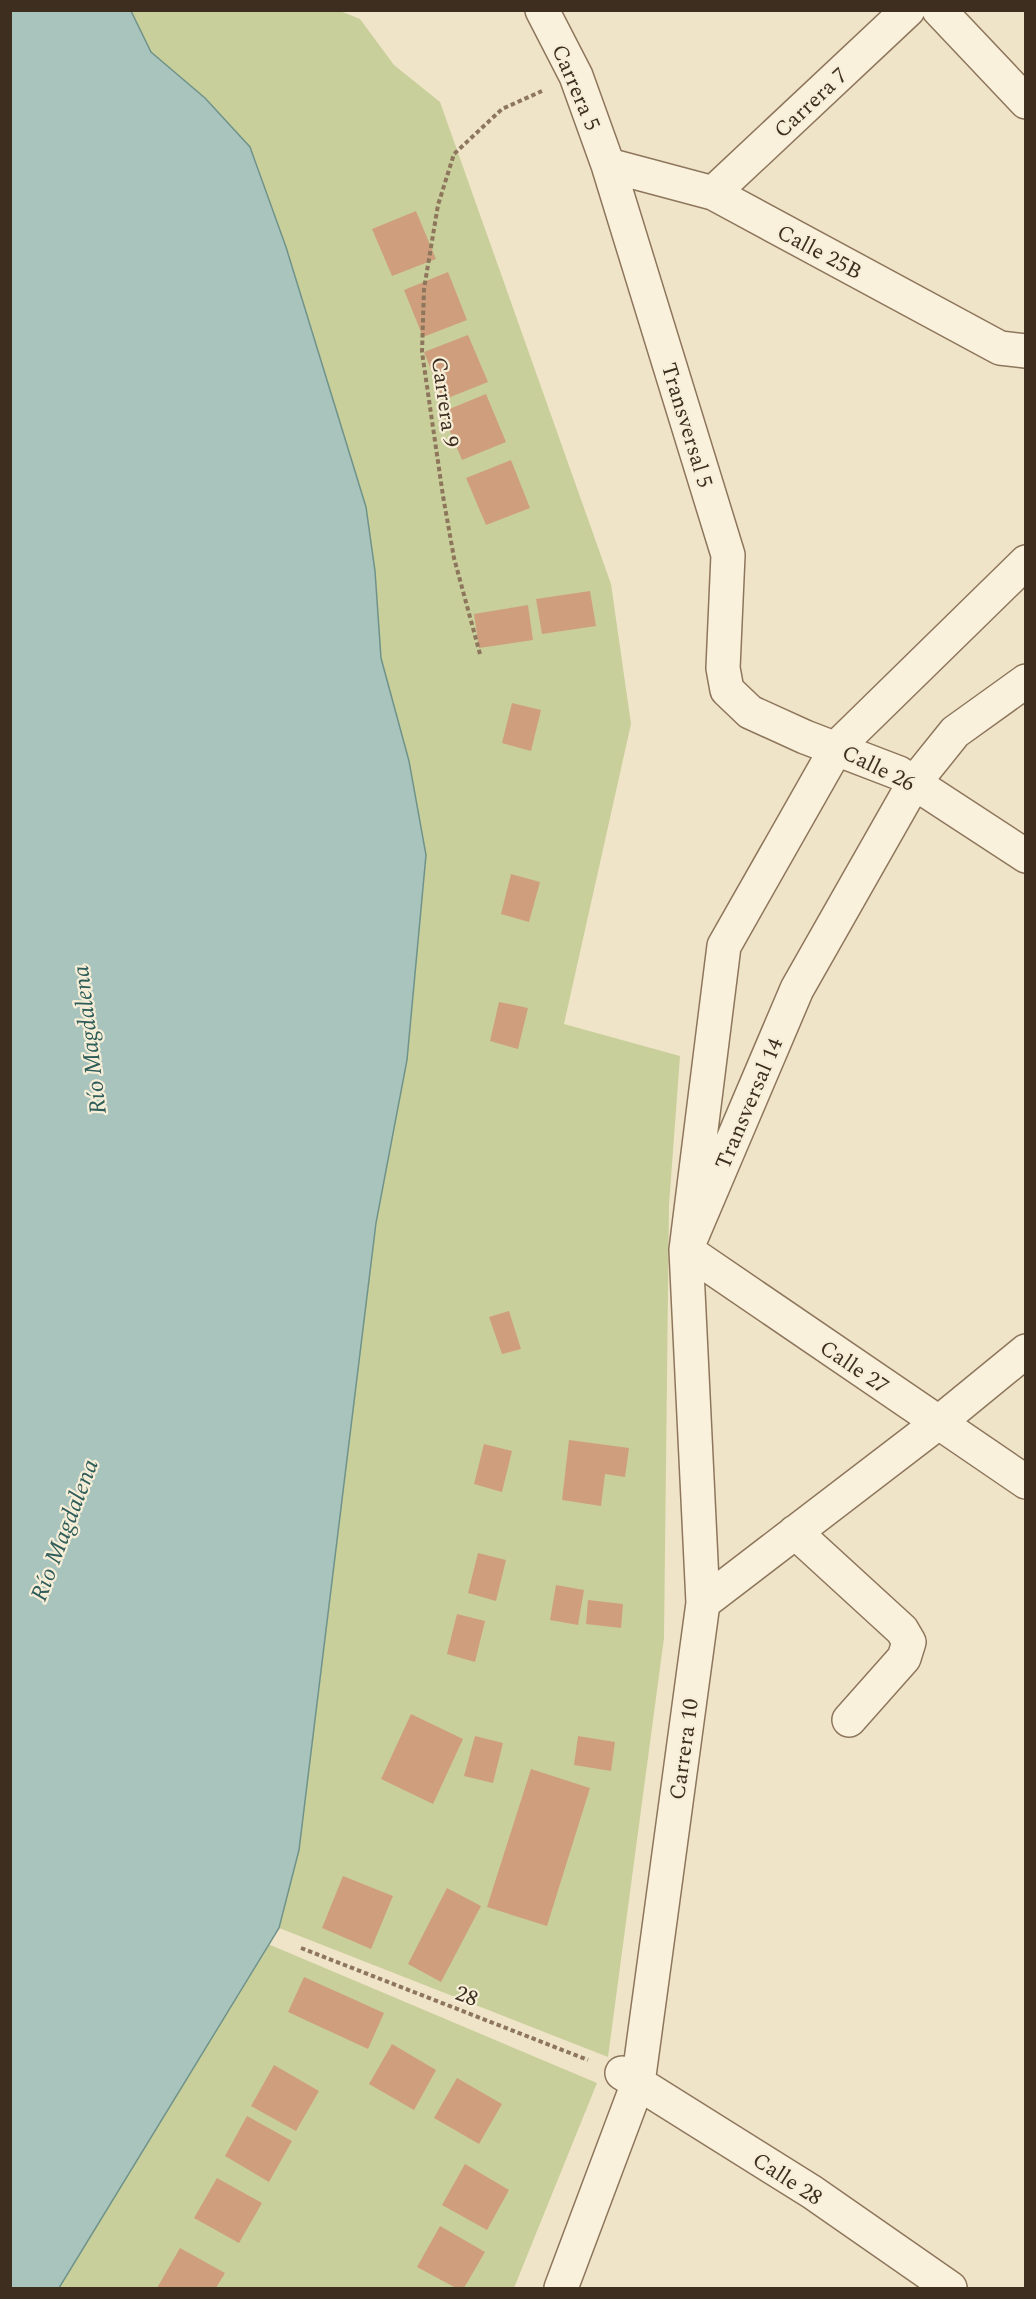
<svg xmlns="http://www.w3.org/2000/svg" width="1036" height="2299" font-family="Spectral,serif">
  <rect width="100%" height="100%" fill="#f0e4c8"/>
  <path fill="#c9cf9b" d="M131,11h209l20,8 34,46 46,37 171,482 20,140 -67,300 116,32 -11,149 -5,433 -56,419 -329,-129 20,-78 77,-627 31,-163 19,-205 -17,-94 -28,-103 -6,-87 -9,-64 -80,-260 -36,-100 -45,-49 -54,-46z
    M268,1944l329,139 -83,205h-455z"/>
  <path fill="#a9c4bc" stroke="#6f938a" stroke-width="1.5" d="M11,10l120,1 20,41 54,46 45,49 36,100 80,260 9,64 6,87 28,103 17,94 -19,205 -31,163 -77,627 -20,78 -220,360h-49z"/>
  <path fill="#cf9f7d" d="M416,211l20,48 -44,17 -20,-47z
    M448,272l19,48 -44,17 -19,-47z
    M468,335l20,47 -45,18 -19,-48z
    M486,394l20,48 -44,18 -20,-48z
    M511,460l19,48 -44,17 -20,-47z
    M590,591l6,35 -54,8 -6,-35z
    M528,605l5,35 -54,8 -5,-34z
    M512,703l29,7 -10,41 -29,-8z
    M511,874l29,8 -11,40 -28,-8z
    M499,1002l29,6 -10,41 -28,-8z
    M509,1311l12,38 -19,5 -13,-37z
    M569,1440l60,8 -4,29 -20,-3 -4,32 -39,-6z
    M484,1444l28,7 -10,41 -28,-8z
    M478,1553l28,7 -10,41 -28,-8z
    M556,1585l28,5 -6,35 -28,-5z
    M588,1600l35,4 -2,24 -35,-4z
    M457,1614l28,7 -10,41 -28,-8z
    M411,1714l52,25 -30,65 -52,-25z
    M475,1736l28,7 -10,40 -29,-7z
    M578,1736l37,6 -4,29 -37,-6z
    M531,1769l59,19 -43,138 -60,-19z
    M343,1876l50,20 -22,53 -49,-21z
    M447,1888l34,18 -40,76 -33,-18z
    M304,1977l80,36 -16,36 -80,-37z
    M392,2044l44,26 -22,40 -45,-26z
    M274,2065l45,26 -23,40 -45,-25z
    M457,2078l45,26 -23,40 -45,-26z
    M247,2116l45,25 -23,41 -44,-26z
    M465,2164l44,26 -22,40 -45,-25z
    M217,2178l45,25 -23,40 -45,-25z
    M440,2226l45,26 -21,36h-8l-39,-21z
    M180,2248l45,25 -9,15h-59z"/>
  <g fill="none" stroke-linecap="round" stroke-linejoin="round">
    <g stroke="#8d765c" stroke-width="36">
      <path id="street" d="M542,10l34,66 32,89 120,390 -5,113 4,22 23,22 55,25 94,36 127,83
        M939,10l87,92
        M608,165l105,28 287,155 26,3
        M713,193l195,-183
        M1026,562l-189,185 -113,199 -38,304 340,232
        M795,1532l107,98 7,12 -5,16 -55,62
        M703,1603l235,-180 88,-72
        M622,2073l190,119 138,96
        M561,2288l77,-205 65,-480 -17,-353 111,-261 117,-206 41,-51 71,-51"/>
    </g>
    <path stroke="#8d765c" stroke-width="4" stroke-dasharray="4.5 3" stroke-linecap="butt" d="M480,654l-26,-96 -11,-62 -21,-144 2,-63 14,-84 16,-51 48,-45 40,-18
      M301,1948l287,112"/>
    <use href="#street" stroke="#faf1dc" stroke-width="33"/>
  </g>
  <g text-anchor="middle" stroke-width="4.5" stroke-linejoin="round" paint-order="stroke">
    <g font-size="22" fill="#3d2e20" stroke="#f7eed8">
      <text transform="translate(577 87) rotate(67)" y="8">Carrera 5</text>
      <text transform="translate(810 102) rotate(-43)" y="8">Carrera 7</text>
      <text transform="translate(820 251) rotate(28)" y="8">Calle 25B</text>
      <text transform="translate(446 402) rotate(82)" y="8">Carrera 9</text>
      <text transform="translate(688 425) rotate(73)" y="8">Transversal 5</text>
      <text transform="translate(879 767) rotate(26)" y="8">Calle 26</text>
      <text transform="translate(748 1103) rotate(-67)" y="8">Transversal 14</text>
      <text transform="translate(855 1366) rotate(34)" y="8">Calle 27</text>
      <text transform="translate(683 1749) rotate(-82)" y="8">Carrera 10</text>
      <text transform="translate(467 1995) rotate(21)" y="8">28</text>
      <text transform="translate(788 2178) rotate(33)" y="8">Calle 28</text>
    </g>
    <g font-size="24" font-style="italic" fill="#2f5d5a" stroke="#f7eed8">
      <text transform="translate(89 1040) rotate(-97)" y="8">Río Magdalena</text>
      <text transform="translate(64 1530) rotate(-69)" y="8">Río Magdalena</text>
    </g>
  </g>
  <rect width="1036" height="2299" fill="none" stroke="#3d2e20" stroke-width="24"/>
</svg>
